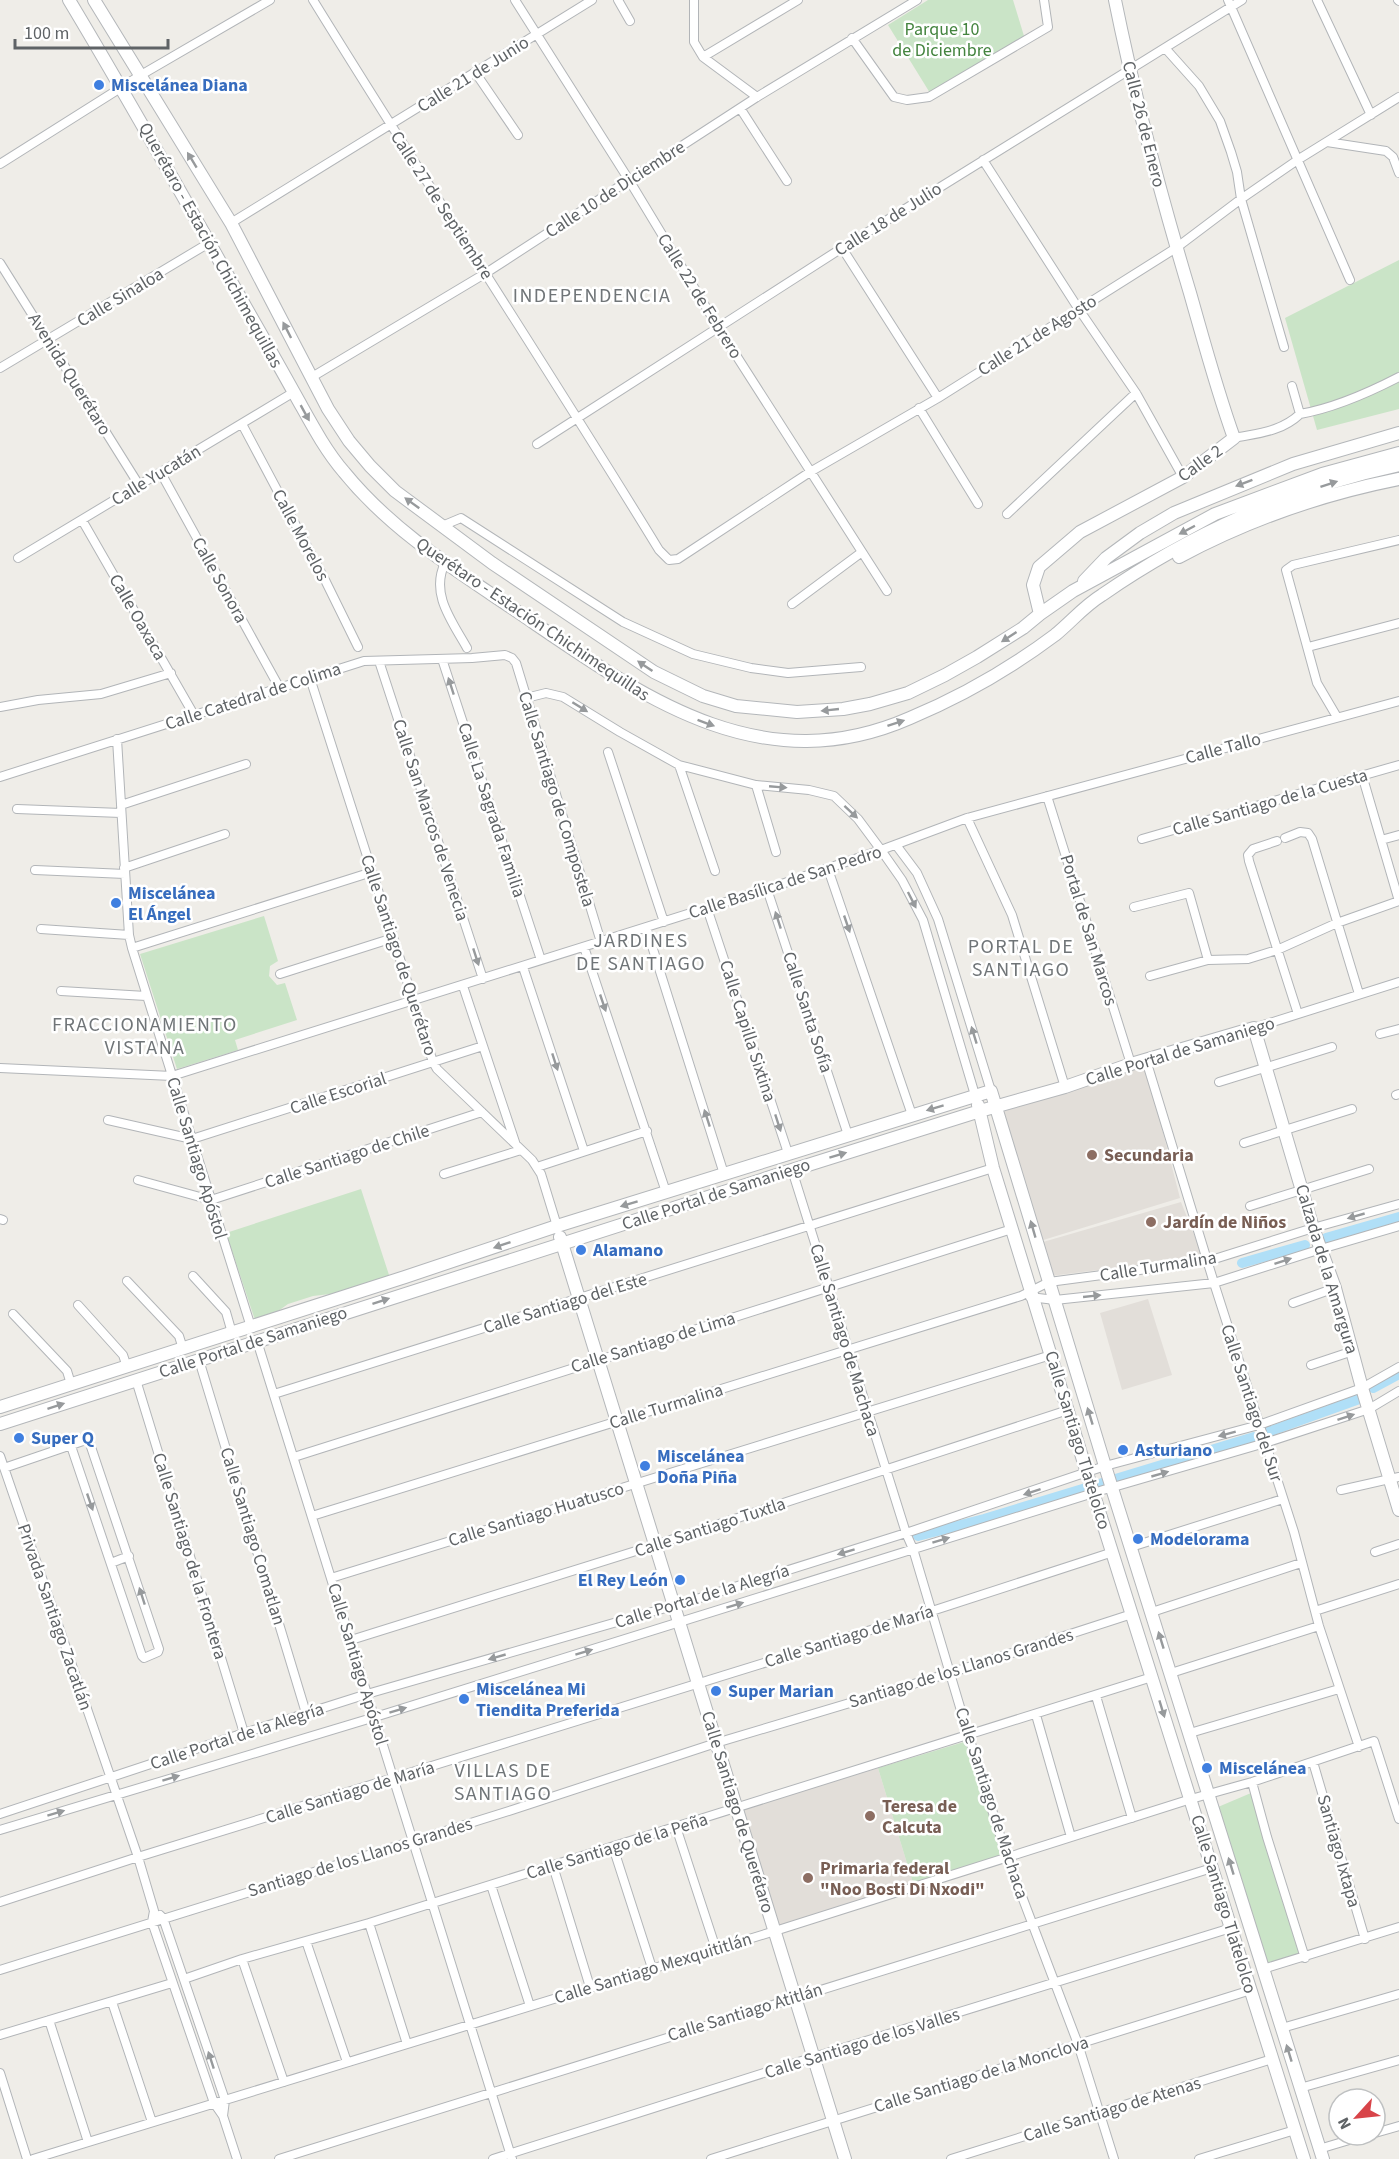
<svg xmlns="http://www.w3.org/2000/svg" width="1399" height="2159" font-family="'Source Sans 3',sans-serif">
  <rect width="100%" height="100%" fill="#efede8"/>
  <path fill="#e2ded9" d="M1143,1065l9,25 28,108 -140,43 -38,-129z
    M1181,1202l22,55 -153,19 -7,-34z
    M1148,1299l24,76 -50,15 -22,-77z
    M878,1768l35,115 -136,45 -36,-118z"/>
  <path fill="#cae4c7" d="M928,0h85l11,36 -94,57 -42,-68z
    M1399,260v149l-82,21 -32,-112z
    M264,916l14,45 -8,5 -1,10 8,9 8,-2 12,37 -62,20 3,10 -61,19 -37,-115z
    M361,1189l29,89 -51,15 -26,3 -25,8 -14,10 -19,6 -29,-87z
    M967,1741l34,114 -88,28 -35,-115z
    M1251,1793l53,164 -37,8 -49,-158z"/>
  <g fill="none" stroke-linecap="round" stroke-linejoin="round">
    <path stroke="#b0dff7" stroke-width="10" d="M1326,1238l73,-21
      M1242,1263l63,-18
      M1373,1388l26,-14
      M1265,1433l97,-35
      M918,1536l66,-17 270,-82"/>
    <g stroke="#b2b5b8" stroke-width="10">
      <path id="street" d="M313,0c114,185 233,365 346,550l10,10 9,-1 132,-87 128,-74 238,-150 65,-49 58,-40 100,-62
        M515,0l114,180 89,147 169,264
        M618,0l12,21
        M694,0v42l9,15 54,40
        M1228,0l122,280
        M1317,0l54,115
        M1398,0l1,1
        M852,38l42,59 13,3 22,-3 119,-70 -4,-27
        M1165,48l34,38 21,35 11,31 6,20 4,27 43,148
        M703,57l95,-57
        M475,72l43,63
        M740,108l47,73
        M1327,142l59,9 7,6 6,16
        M983,160l95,148 58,85 47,84
        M0,164l141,-89 129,-75
        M231,223l361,-223
        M842,248l96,150
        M0,263l139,222
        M0,368l209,-125
        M312,377l174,-104 271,-176 160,-97
        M919,408l59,96
        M1300,414c35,-6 68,-21 99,-37
        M242,424l83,156 33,67
        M1234,438c24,-5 47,-6 66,-24l-8,-28
        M537,444l305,-196 400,-248
        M161,473l118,214
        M1007,514l129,-121
        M82,520l112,195
        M442,526l19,-8 162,104 70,32 58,14 37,5 73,-6
        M18,558l276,-166
        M445,563c-15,31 7,58 22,85
        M792,604l70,-52
        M1308,647l91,-24
        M442,659l99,301
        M379,661l104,318
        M310,678l123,384 4,7 95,91 9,14 16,52
        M526,698l20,-5 17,4 57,35 59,33 77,20 53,5 25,6 24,23 23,31 21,30 21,40 52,175
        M0,707l38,-7 63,-6 70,-21
        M1337,717l-20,-34 -31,-113 7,-5 106,-25
        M117,739l12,196 3,13 119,379
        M608,752l56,170
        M679,765l36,106
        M0,777l364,-116 108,-3 33,-3 7,3 4,5 85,279
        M756,785l20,67
        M1047,796l84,268
        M121,805l125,-41
        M17,809l104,4
        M967,818l45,97 53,172
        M1285,838l15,-6 8,1 4,6 47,155
        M1142,839l257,-74
        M1381,840l18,-5
        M1277,841l-24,8 -5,6 1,6 49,153
        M896,845l21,28 21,46 53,172
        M124,868l101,-34
        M828,869l84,246
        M35,870l90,4
        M767,889l81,246
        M1134,907l55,-14 19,67
        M707,908l81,245
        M646,927l78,247
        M41,929l88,6
        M584,947l82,245
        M132,948l240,-76
        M523,967l61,184
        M280,974l113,-36
        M1150,976l58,-16 40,-1 29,-9 60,-27 62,-22 -37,-126
        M463,986l52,156
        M61,991l85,5
        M1254,1028l145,-46
        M1380,1034l19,-5
        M1146,1060l68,223 80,249 25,94 40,121
        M0,1068l172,8 595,-187 114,-39 86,-32 432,-117
        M1219,1082l113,-35
        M1396,1095l3,-1
        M108,1120l84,19 291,-93
        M1244,1143l108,-34
        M537,1167l110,-36
        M792,1170l114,363 7,16 55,185 39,123 71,187 36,115
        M444,1174l77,-24
        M138,1180l73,20 271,-88
        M1250,1206l119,-37
        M0,1219l3,1
        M193,1276l33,36 6,21
        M127,1281l52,55 4,13
        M1030,1297l25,3 159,-17 107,-34 78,-23
        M1293,1303l42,-15
        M78,1305l45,50 4,12
        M13,1314l54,57 4,13
        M257,1341l255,818
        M199,1360l107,353
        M1311,1365l42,-14
        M136,1380l108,353
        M274,1394l719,-226
        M0,1456l138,401 16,54 -2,11 62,181 9,13 14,43
        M294,1457l718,-228
        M4,1468l82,-28 3,1 70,208 -1,3 -14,6 -2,-2 -71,-210
        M1341,1490l58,-13
        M312,1516l709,-220 28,-14 159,-21 105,-33 86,-24
        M1131,1547l152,-48
        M1375,1552l24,-8
        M111,1563l18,-7
        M331,1578l720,-223
        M1315,1611l84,-27
        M1152,1612l149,-49
        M351,1640l304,-95 413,-135
        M1171,1673l148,-47
        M1096,1696l36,122
        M1036,1715l35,122
        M1190,1733l149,-44
        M1313,1762l52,177
        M1252,1782l15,55 38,121
        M0,1814l244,-81 123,-39 323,-93 216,-68 199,-67 154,-41 103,-37 37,-21
        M676,1827l40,122
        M0,1830l375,-113 728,-227 162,-47 104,-34 30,-18
        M613,1847l39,121
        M553,1866l37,121
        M491,1885l39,121
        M0,1902l138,-45 794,-246 181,-59
        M160,1915l3,3 62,182 -2,16
        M369,1923l38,121
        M306,1941l41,121
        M242,1959l42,123
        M1263,1969l136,-42
        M0,1970l512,-160 204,-67 234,-70 182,-59
        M184,1979l58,-20 127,-36 783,-246
        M112,2002l40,120
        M49,2020l39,122
        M1282,2028l117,-34
        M0,2035l172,-52
        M0,2073l27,86
        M1300,2088l99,-28
        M1375,2133l24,-7
        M1319,2149l47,-14
        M33,2159l742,-228 416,-132 61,-17 122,-41 25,78
        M279,2159l933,-291
        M493,2159l321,-102 417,-129
        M711,2159l540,-169
        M951,2159l321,-100
        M1199,2159l96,-29"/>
    </g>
    <g stroke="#b4b7ba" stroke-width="14">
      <path id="secondary" d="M69,0c62,103 121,209 180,313 16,28 32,56 48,85 14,25 28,52 47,74 47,58 110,97 171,138 121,82 242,175 395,108 50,-21 101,-50 145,-83 16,-13 29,-29 47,-40 88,-61 192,-108 297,-130
        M94,0l137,223 97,186 21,32 21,25 25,25 97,72 162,109 49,24 33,10 61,6 46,-3 27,-5 38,-11 37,-18 32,-18 46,-29 17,-14 33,-23 142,-77 107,-40 77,-21
        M1179,557c69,-37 144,-63 220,-78
        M1084,581l22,-23 34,-25 34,-20 119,-49 106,-31
        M1040,614l-7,-29 6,-18 41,-35 103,-55 51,-39c-17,-47 -30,-96 -44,-145 -29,-97 -55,-194 -75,-293
        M978,1105l15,63 94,305 217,686
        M560,1237l285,922
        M0,1407l405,-130 152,-51 434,-135 114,375 218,693
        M0,1424l792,-254 188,-59 85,-24 66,-23 123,-36 59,200 22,60 27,100 37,122"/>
    </g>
    <use href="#street" stroke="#fff" stroke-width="8"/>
    <use href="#secondary" stroke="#fff" stroke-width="12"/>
  </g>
  <defs><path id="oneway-solid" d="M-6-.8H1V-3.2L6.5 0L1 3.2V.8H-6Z" transform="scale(1.5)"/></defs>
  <g fill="#979a9c">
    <use href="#oneway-solid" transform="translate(192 160) rotate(-121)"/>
    <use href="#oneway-solid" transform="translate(287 330) rotate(-117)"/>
    <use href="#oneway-solid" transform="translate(305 413) rotate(61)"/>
    <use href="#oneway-solid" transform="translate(1244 483) rotate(159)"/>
    <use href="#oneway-solid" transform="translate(1329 484) rotate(-18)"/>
    <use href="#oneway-solid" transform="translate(412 503) rotate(-144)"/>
    <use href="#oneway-solid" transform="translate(1187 530) rotate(152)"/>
    <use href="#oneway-solid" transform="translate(1009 637) rotate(147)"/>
    <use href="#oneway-solid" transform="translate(645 666) rotate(-146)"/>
    <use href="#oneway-solid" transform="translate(451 686) rotate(-108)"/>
    <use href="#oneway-solid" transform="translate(580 707) rotate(32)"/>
    <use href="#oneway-solid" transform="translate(830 710) rotate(174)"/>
    <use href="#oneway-solid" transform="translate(706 723) rotate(20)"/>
    <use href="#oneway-solid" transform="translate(896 723) rotate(-18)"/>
    <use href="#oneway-solid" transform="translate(778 787) rotate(5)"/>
    <use href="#oneway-solid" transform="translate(851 812) rotate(43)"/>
    <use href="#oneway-solid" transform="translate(912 900) rotate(63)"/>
    <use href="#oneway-solid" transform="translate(778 920) rotate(-108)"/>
    <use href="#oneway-solid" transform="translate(847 924) rotate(71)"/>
    <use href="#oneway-solid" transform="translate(476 957) rotate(72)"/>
    <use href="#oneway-solid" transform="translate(603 1003) rotate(71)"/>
    <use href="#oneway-solid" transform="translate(974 1035) rotate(-107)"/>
    <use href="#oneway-solid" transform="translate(555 1062) rotate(72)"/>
    <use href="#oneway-solid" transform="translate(935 1108) rotate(163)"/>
    <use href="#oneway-solid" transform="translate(707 1118) rotate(-108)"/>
    <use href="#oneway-solid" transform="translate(778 1123) rotate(72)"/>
    <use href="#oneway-solid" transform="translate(838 1155) rotate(-17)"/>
    <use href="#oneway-solid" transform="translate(629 1204) rotate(163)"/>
    <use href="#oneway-solid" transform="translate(1356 1216) rotate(164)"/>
    <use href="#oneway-solid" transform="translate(1033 1229) rotate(-106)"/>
    <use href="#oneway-solid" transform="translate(502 1245) rotate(161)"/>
    <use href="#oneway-solid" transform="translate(1283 1261) rotate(-18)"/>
    <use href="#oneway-solid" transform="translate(1092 1296) rotate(-6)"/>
    <use href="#oneway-solid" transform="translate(381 1301) rotate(-18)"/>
    <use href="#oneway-solid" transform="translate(56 1406) rotate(-18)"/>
    <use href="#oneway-solid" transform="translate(1090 1416) rotate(-107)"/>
    <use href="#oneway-solid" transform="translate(1346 1417) rotate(-18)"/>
    <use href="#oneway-solid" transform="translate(1227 1434) rotate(165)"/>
    <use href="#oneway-solid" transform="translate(1160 1474) rotate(-16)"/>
    <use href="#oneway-solid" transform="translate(1032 1492) rotate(162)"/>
    <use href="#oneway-solid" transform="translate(90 1502) rotate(71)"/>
    <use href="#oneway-solid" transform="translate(941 1540) rotate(-17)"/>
    <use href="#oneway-solid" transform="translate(846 1552) rotate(163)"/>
    <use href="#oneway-solid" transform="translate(142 1596) rotate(-108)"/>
    <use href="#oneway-solid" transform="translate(735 1605) rotate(-17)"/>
    <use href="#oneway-solid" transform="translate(1161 1640) rotate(-107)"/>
    <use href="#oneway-solid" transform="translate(584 1652) rotate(-17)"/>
    <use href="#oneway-solid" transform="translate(497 1657) rotate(164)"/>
    <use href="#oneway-solid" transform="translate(1162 1709) rotate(73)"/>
    <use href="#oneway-solid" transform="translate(398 1710) rotate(-17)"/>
    <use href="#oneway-solid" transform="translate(171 1778) rotate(-17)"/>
    <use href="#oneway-solid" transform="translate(56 1813) rotate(-17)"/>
    <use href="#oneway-solid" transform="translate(1231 1866) rotate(-107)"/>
    <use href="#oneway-solid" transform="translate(1289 2053) rotate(-107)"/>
    <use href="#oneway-solid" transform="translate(211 2060) rotate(-108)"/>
  </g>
  <g fill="#3f7fe0" stroke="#fff" stroke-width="2">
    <circle cx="99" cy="85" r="6"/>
    <circle cx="116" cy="903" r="6"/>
    <circle cx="581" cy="1250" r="6"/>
    <circle cx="19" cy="1438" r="6"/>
    <circle cx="1123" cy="1450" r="6"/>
    <circle cx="645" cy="1466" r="6"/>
    <circle cx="1138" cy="1539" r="6"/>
    <circle cx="680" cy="1580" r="6"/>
    <circle cx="716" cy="1691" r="6"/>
    <circle cx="464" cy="1699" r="6"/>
    <circle cx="1207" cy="1768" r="6"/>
  </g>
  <g fill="#8d6e63" stroke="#fff" stroke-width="2">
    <circle cx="1092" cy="1155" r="6"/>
    <circle cx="1151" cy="1222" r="6"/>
    <circle cx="870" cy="1816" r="6"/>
    <circle cx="808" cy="1878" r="6"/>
  </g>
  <g text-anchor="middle" stroke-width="5" stroke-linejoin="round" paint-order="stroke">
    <g font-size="18" fill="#44843f" stroke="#fff">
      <text x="942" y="35">Parque 10<tspan x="942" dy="21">de Diciembre</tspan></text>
    </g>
    <g font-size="18" fill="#5f6366" stroke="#fff">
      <text transform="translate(473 74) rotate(-32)" y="6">Calle 21 de Junio</text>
      <text transform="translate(1144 124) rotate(76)" y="6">Calle 26 de Enero</text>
      <text transform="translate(615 189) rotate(-33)" y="6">Calle 10 de Diciembre</text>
      <text transform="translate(442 205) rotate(57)" y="6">Calle 27 de Septiembre</text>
      <text transform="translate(888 219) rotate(-32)" y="6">Calle 18 de Julio</text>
      <text transform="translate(211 245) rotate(61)" y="6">Querétaro - Estación Chichimequillas</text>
      <text transform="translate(700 296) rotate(58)" y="6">Calle 22 de Febrero</text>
      <text transform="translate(120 297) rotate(-31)" y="6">Calle Sinaloa</text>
      <text transform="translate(1037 335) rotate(-32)" y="6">Calle 21 de Agosto</text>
      <text transform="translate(70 374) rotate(58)" y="6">Avenida Querétaro</text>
      <text transform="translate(1200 463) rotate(-36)" y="6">Calle 2</text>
      <text transform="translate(156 475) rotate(-31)" y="6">Calle Yucatán</text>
      <text transform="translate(301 535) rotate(62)" y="6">Calle Morelos</text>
      <text transform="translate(220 580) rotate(61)" y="6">Calle Sonora</text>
      <text transform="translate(138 617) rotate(60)" y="6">Calle Oaxaca</text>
      <text transform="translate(533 619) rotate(34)" y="6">Querétaro - Estación Chichimequillas</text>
      <text transform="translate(253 696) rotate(-18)" y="6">Calle Catedral de Colima</text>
      <text transform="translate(1223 748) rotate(-15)" y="6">Calle Tallo</text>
      <text transform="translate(557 799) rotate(73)" y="6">Calle Santiago de Compostela</text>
      <text transform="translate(1270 802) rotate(-16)" y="6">Calle Santiago de la Cuesta</text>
      <text transform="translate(492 810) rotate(72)" y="6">Calle La Sagrada Familia</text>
      <text transform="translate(431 820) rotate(72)" y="6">Calle San Marcos de Venecia</text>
      <text transform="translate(785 882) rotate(-18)" y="6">Calle Basílica de San Pedro</text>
      <text transform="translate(1089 930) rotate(73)" y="6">Portal de San Marcos</text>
      <text transform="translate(399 955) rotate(72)" y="6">Calle Santiago de Querétaro</text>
      <text transform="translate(808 1012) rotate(72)" y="6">Calle Santa Sofía</text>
      <text transform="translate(748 1031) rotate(72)" y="6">Calle Capilla Sixtina</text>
      <text transform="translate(1180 1051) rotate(-17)" y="6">Calle Portal de Samaniego</text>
      <text transform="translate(338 1093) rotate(-18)" y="6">Calle Escorial</text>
      <text transform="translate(347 1156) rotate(-18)" y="6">Calle Santiago de Chile</text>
      <text transform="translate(197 1158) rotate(73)" y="6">Calle Santiago Apóstol</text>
      <text transform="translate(716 1194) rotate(-18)" y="6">Calle Portal de Samaniego</text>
      <text transform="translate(1158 1266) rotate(-9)" y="6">Calle Turmalina</text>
      <text transform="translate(1327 1269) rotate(73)" y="6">Calzada de la Amargura</text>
      <text transform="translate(565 1303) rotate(-17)" y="6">Calle Santiago del Este</text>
      <text transform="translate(845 1340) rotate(73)" y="6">Calle Santiago de Machaca</text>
      <text transform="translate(253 1342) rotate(-18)" y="6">Calle Portal de Samaniego</text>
      <text transform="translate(653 1342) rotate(-17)" y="6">Calle Santiago de Lima</text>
      <text transform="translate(1252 1403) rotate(72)" y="6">Calle Santiago del Sur</text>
      <text transform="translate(666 1406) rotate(-17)" y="6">Calle Turmalina</text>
      <text transform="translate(1078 1440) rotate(73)" y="6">Calle Santiago Tlatelolco</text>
      <text transform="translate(536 1514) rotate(-17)" y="6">Calle Santiago Huatusco</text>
      <text transform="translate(710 1527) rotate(-18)" y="6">Calle Santiago Tuxtla</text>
      <text transform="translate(253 1536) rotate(73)" y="6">Calle Santiago Comatlan</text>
      <text transform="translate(190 1556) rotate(73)" y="6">Calle Santiago de la Frontera</text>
      <text transform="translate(702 1596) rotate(-17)" y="6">Calle Portal de la Alegría</text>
      <text transform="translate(55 1617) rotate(71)" y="6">Privada Santiago Zacatlán</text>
      <text transform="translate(849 1636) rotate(-17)" y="6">Calle Santiago de María</text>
      <text transform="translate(358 1664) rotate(73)" y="6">Calle Santiago Apóstol</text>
      <text transform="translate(961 1668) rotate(-17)" y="6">Santiago de los Llanos Grandes</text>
      <text transform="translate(237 1736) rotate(-18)" y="6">Calle Portal de la Alegría</text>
      <text transform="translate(350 1792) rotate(-17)" y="6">Calle Santiago de María</text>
      <text transform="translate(992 1803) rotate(72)" y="6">Calle Santiago de Machaca</text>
      <text transform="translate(738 1812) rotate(73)" y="6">Calle Santiago de Querétaro</text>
      <text transform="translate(617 1846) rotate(-17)" y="6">Calle Santiago de la Peña</text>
      <text transform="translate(1339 1851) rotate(74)" y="6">Santiago Ixtapa</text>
      <text transform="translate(360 1857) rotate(-17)" y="6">Santiago de los Llanos Grandes</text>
      <text transform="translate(1224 1904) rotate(73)" y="6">Calle Santiago Tlatelolco</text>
      <text transform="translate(653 1968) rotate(-17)" y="6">Calle Santiago Mexquititlán</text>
      <text transform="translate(745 2012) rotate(-17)" y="6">Calle Santiago Atitlán</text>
      <text transform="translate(862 2043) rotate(-17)" y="6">Calle Santiago de los Valles</text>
      <text transform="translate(981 2074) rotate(-17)" y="6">Calle Santiago de la Monclova</text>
      <text transform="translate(1112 2109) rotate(-17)" y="6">Calle Santiago de Atenas</text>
    </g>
    <g font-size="18" font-weight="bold" fill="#366cbe" stroke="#fff" text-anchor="start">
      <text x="111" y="91">Miscelánea Diana</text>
      <text x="128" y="899">Miscelánea<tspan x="128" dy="21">El Ángel</tspan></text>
      <text x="593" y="1256">Alamano</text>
      <text x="31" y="1444">Super Q</text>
      <text x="1135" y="1456">Asturiano</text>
      <text x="657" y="1462">Miscelánea<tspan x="657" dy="21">Doña Piña</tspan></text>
      <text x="1150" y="1545">Modelorama</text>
      <text x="668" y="1586" text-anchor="end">El Rey León</text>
      <text x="476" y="1695">Miscelánea Mi<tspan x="476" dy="21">Tiendita Preferida</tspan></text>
      <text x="728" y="1697">Super Marian</text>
      <text x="1219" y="1774">Miscelánea</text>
    </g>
    <g font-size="18" font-weight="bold" fill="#785e54" stroke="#fff" text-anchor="start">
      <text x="1104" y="1161">Secundaria</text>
      <text x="1163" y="1228">Jardín de Niños</text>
      <text x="882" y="1812">Teresa de<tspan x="882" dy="21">Calcuta</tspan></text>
      <text x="820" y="1874">Primaria federal<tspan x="820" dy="21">"Noo Bosti Di Nxodi"</tspan></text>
    </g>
    <g font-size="20" letter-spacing="1.5" fill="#707578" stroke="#fff">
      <text x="592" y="302">INDEPENDENCIA</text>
      <text x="641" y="947">JARDINES<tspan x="641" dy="23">DE SANTIAGO</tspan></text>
      <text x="1021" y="953">PORTAL DE<tspan x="1021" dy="23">SANTIAGO</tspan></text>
      <text x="145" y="1031">FRACCIONAMIENTO<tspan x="145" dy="23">VISTANA</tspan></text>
      <text x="503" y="1777">VILLAS DE<tspan x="503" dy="23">SANTIAGO</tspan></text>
    </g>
  </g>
  <g transform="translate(1357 2117) rotate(243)"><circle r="28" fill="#ffffff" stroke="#bfc1c2" stroke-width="1.5"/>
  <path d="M0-4.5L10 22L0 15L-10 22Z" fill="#d84449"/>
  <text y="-9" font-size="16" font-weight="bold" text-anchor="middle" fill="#5f6366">N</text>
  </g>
  <path d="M15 39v9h153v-9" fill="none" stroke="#5f6366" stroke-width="3"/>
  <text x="24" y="39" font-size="18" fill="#5f6366" stroke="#ffffff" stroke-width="4.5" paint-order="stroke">100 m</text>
</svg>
